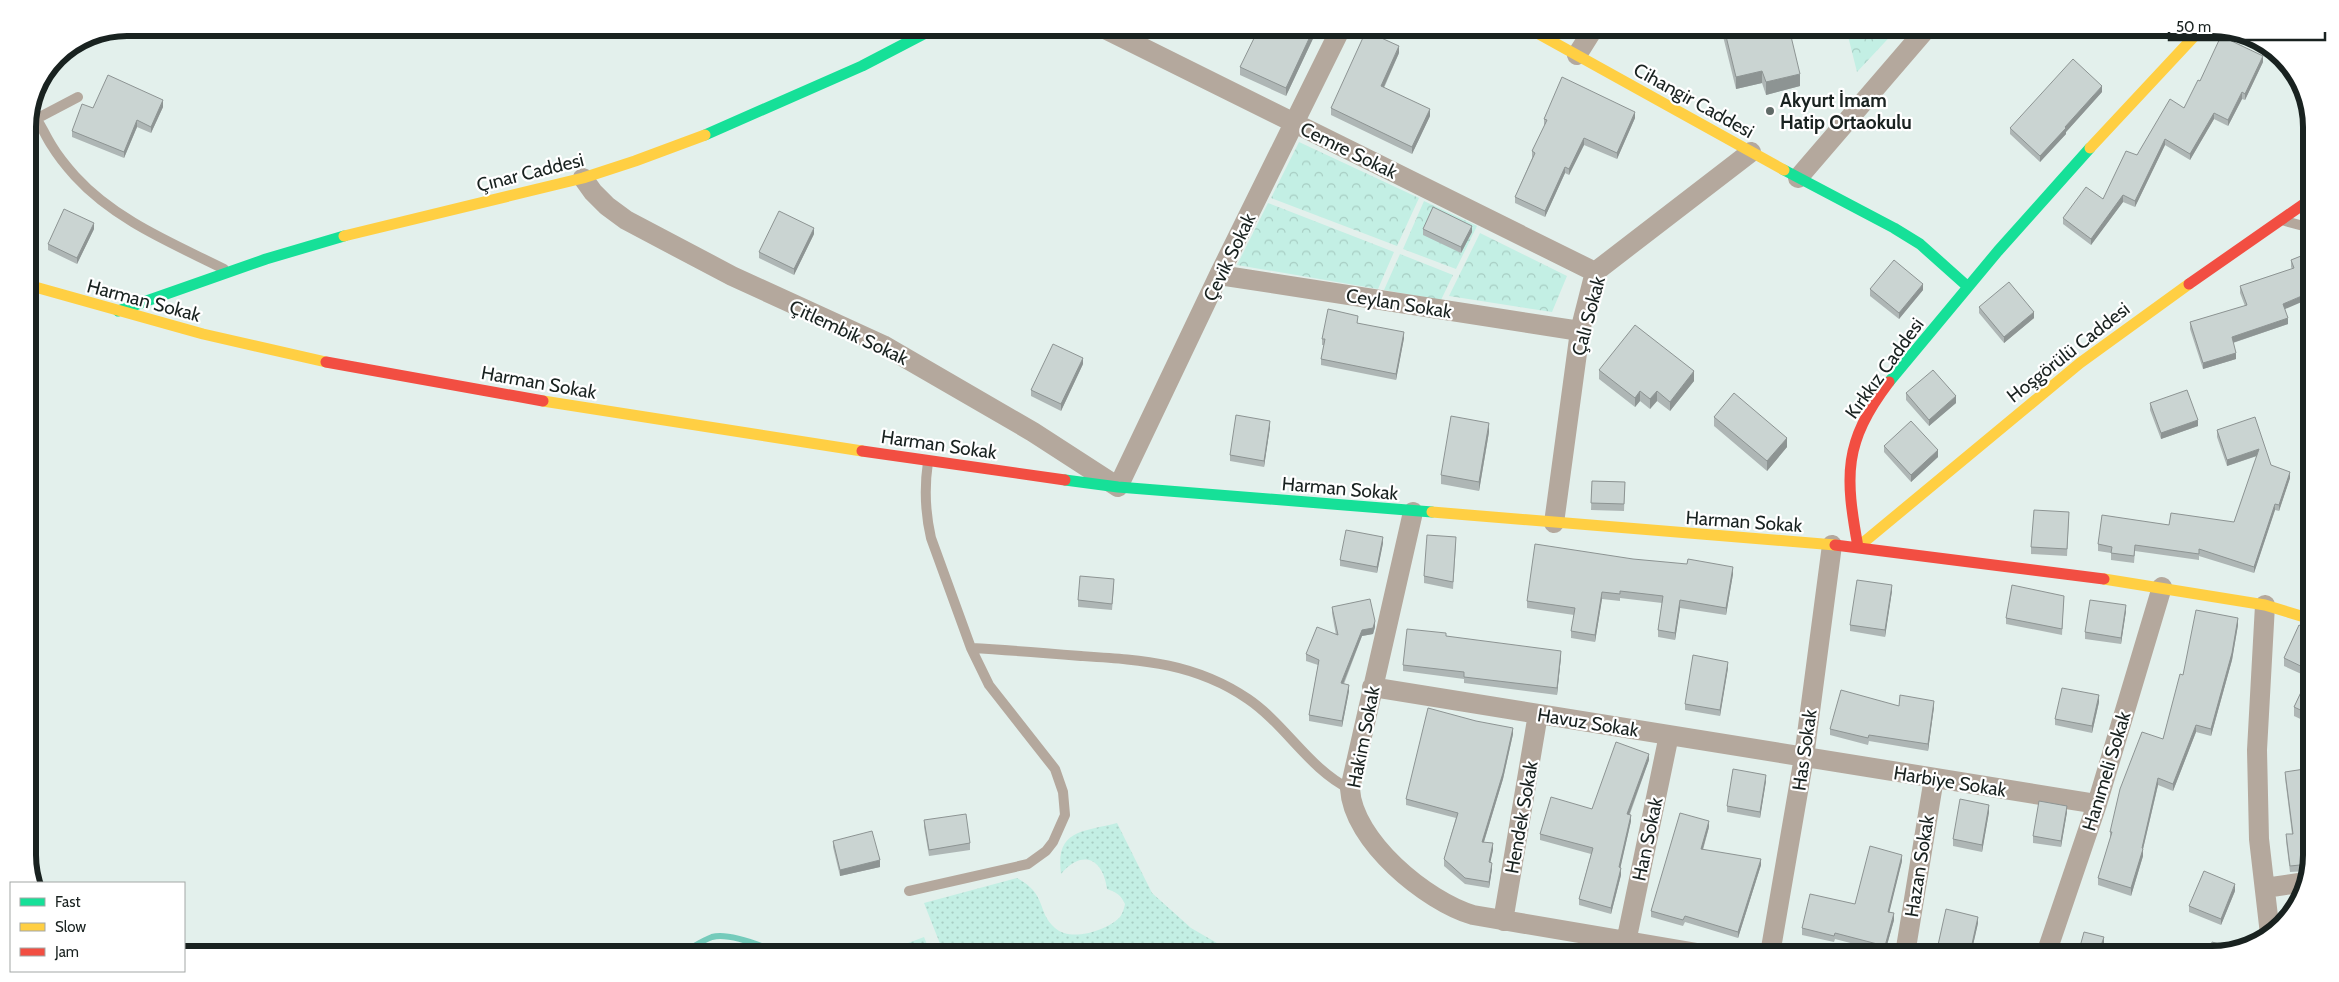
<svg xmlns="http://www.w3.org/2000/svg" width="2339" height="982" font-family="Cabin,sans-serif">
  <defs>
    <pattern id="grass-dots" width="8" height="8" patternUnits="userSpaceOnUse" patternTransform="scale(1.25)"><rect width="8" height="8" fill="#c3efe4"/><path d="M2 2h.1M6 6h.1" fill="none" stroke="#a7cdc3" stroke-width="1.8" stroke-linecap="round"/></pattern>
    <pattern id="forest-crowns" width="20" height="18" patternUnits="userSpaceOnUse" patternTransform="scale(1.25)"><rect width="20" height="18" fill="#c3efe4"/><path d="M2 6a3 3 0 1 1 6 0M12 15a3 3 0 1 1 6 0" fill="none" stroke="#a7cdc3"/></pattern>
    <pattern id="wetland-marsh" width="20" height="14" patternUnits="userSpaceOnUse" patternTransform="scale(1.25)"><rect width="20" height="14" fill="#c3efe4"/><path d="M1 5h8M5 5V1M11 12h8M15 12V8" fill="none" stroke="#a7cdc3"/></pattern>
  </defs>
  <rect width="100%" height="100%" fill="#e3f0ec"/>
  <path fill="url(#grass-dots)" d="M1117,823l35,70 39,35 45,26h-292l-20,-51 93,-25c31,17 19,33 38,50 15,14 51,3 64,-10 3,-3 5,-9 6,-14 -4,-9 -9,-12 -18,-15 -4,-31 -25,-40 -46,-15 -6,-45 22,-42 56,-51z
    M924,937l7,17h-52z"/>
  <path fill="url(#forest-crowns)" d="M1846,28h52l-41,44z
    M1299,142l120,56 -22,48 -126,-48z
    M1424,201l53,25 -21,43 -53,-20z
    M1268,203l126,49 -16,37 -141,-24z
    M1480,233l87,43 -15,36 -103,-16z
    M1400,254l53,21 -12,25 -57,-10z"/>
  <path fill="url(#wetland-marsh)" d="M818,943l5,11h-29z"/>
  <g fill="none" stroke-linecap="round" stroke-linejoin="round">
    <path stroke="#75cbbb" stroke-width="6" d="M680,954c10,-5 21,-13 32,-17 17,-5 53,10 69,17"/>
    <path stroke="#b4a89d" stroke-width="10" d="M30,110c10,11 14,24 22,36 6,10 15,21 23,30 40,44 97,67 149,93
      M38,118l40,-21
      M2285,221l26,7
      M971,648c37,2 74,5 110,8 62,4 114,7 167,43 37,25 62,71 102,90
      M909,891l119,-27 18,-13 7,-9 12,-27 -2,-23 -8,-23 -66,-84 -18,-37 -40,-110c-6,-26 -7,-49 -3,-76"/>
    <path stroke="#b4a89d" stroke-width="20" d="M1103,28l492,244
      M1577,55l17,-27
      M583,178l10,14 14,14 19,14 106,56 151,69 150,87 85,55 101,-212 122,-247
      M1798,178l129,-150
      M1219,275l361,56
      M1413,512l-63,277c3,52 76,112 123,126l230,39
      M1554,523l26,-192 15,-59 156,-120
      M2265,605l-8,145 2,89 11,95
      M1372,687l725,117
      M2265,888l41,-6
      M1503,921l35,-207
      M1626,942l43,-207
      M184,954h2
      M1770,954l34,-197 28,-212
      M1905,954l29,-176
      M2046,954l51,-150 65,-217"/>
    <path stroke="#16e098" stroke-width="11" d="M705,135l157,-69 73,-38
      M1784,170l110,58 26,16 47,42
      M118,311l148,-52 78,-23
      M1889,382l109,-131 92,-103
      M1065,480l53,7 314,25"/>
    <path stroke="#ffcf43" stroke-width="11" d="M1528,28l256,142
      M2090,148l112,-120
      M344,236l239,-58 52,-17 70,-26
      M28,285l175,49 123,28
      M543,401l319,50
      M1432,512l403,33
      M1858,547l222,-184 109,-79
      M2104,579l161,26 46,14"/>
    <path stroke="#f24e42" stroke-width="11" d="M2189,284l122,-85
      M326,362l217,39
      M862,451l203,29
      M1835,545l269,34
      M1858,547c-13,-72 -15,-104 31,-165"/>
  </g>
  <path fill="#aeb6b5" d="M1268,28h50l-32,68 -46,-21v-8z
    M1721,28h68l11,58 -34,9 -4,-12 -26,6z
    M1399,53l-15,35 46,28 -18,38 -81,-39v-7z
    M2263,62l-18,38 -3,-1 -14,27 -14,-7 -24,41 -25,-15 -30,62 -12,-5 -32,43 -28,-21v-6l40,-19 34,-44 47,-47 16,-27z
    M2102,92l-36,40v2l-26,28 -30,-28v-6z
    M163,107l-12,26 -14,-6 -13,31 -52,-21v-6l21,-23z
    M1635,118l-18,41 -33,-14 -15,30 -4,-2 -20,44 -30,-14v-6l17,-39v-7l13,-26h-1v-6z
    M94,229l-17,35 -29,-14v-6z
    M1423,229l49,3 -11,21 -38,-18z
    M814,234l-20,41 -35,-17v-6z
    M2311,252l-26,57 3,15 -55,19 3,16 -33,10 -13,-40v-7l55,-16 -5,-13v-7l52,-17 -1,-2v-7z
    M1870,289l53,1 -24,29 -29,-23z
    M1979,307l55,11 -30,25 -25,-30z
    M1358,323l46,15 -8,42 -75,-15v-6l3,-14h-2v-6z
    M1083,364l-22,47 -30,-15v-6z
    M1599,370l95,11 -24,30 -13,-10 -7,8 -10,-8 -5,6 -36,-28z
    M1906,393l50,10 -27,23 -23,-26z
    M2150,403l48,23 -37,13 -11,-29z
    M1714,417l73,30 -20,24 -53,-45z
    M1270,427l-6,40 -34,-6v-6z
    M2217,430l54,35 19,13 -11,33 -4,-1 -21,63 -55,-17v4l-64,-9 -1,12 -23,-3v-7l-13,-2v-7l71,-19 65,-3 23,-66 -30,10 -10,-29z
    M1489,432l-10,59 -38,-7v-9z
    M1884,446l54,11 -27,25 -27,-30z
    M1592,481l33,1 -1,29 -33,-1z
    M2069,518l-2,38 -36,-2v-7z
    M1383,543l-6,30 -37,-7v-6z
    M1456,544l-3,45 -29,-6v-7z
    M1733,574l-7,41 -46,-7 -5,32 -17,-3v-7l4,-27 -42,-5v3l-18,-2 -7,43 -24,-4v-7l3,-16 -47,-7v-7z
    M1114,586l-2,24 -34,-3v-7z
    M1892,591l-7,46 -35,-6v-6z
    M2064,596l-2,39 -56,-11v-6z
    M1332,607l43,20 -2,7 -11,2 -18,48 5,7 -7,36 -33,-6v-6l9,-50 -12,-4v-7l30,-19 -4,-22z
    M2126,611l-5,33 -36,-5v-7z
    M2238,625l-6,35 -21,76 -15,-4 -23,59 -15,-6 -15,64v7l-12,40 -33,-11v-7l12,-39v-7l53,-93 20,-64z
    M2311,631v93l-17,-8v-9l14,-30 -24,-11v-8z
    M1446,636l115,21 -4,38 -93,-12v-4l-61,-8v-6z
    M1728,668l-8,48 -35,-6v-6z
    M2099,702l-7,31 -37,-8v-6z
    M1899,706l35,1 -6,44 -59,-10 -1,4 -38,-10v-6z
    M1513,734l-10,45 -19,63 9,8 -3,12 2,7 -3,19 -24,-4 -21,-18v-7l12,-41 -50,-13v-6z
    M1649,760l-19,54 1,7 -11,47 1,7 -10,39 -32,-9v-6l12,-45 -51,-14v-6l52,-25z
    M2285,772l27,83 -4,16 -18,1 -4,-31v-7h6l-7,-56z
    M1766,781l-6,37 -33,-6v-6z
    M1989,812l-7,40 -29,-6v-7z
    M2067,812l-6,35 -28,-4v-7z
    M924,820l46,23v7l-41,6 -5,-29z
    M1709,827l-6,23 58,15 -23,73 -53,-16 -2,4 -32,-9v-6z
    M833,841l47,26 -40,9 -7,-29z
    M1902,861l-13,51 5,8 -9,32 -50,-13 -1,3 -32,-7v-7l53,-24z
    M2235,891l-14,34 -32,-13v-6z
    M1978,923l-7,31h-22l-11,-2v-7z"/>
  <path fill="#8d9493" d="M1314,28h4l-32,68v-8z
    M1399,46v7l-18,40v-7z
    M2263,56v6l-18,38v-6z
    M1762,71v12l-26,6v-12z
    M1800,74v12l-34,9v-13z
    M2102,86v6l-36,40v2l-26,28v-6l25,-29z
    M2242,92v7l-14,27v-6z
    M163,100v7l-12,26v-6z
    M1430,109v7l-18,38v-7z
    M1635,112v6l-18,41v-6z
    M2214,113v6l-24,41v-6z
    M137,120v7l-13,31v-6z
    M1584,138v7l-15,30v-6z
    M2165,139v6l-30,62v-6z
    M1565,167v6l-20,44v-6z
    M2123,195v7l-32,43v-6z
    M94,223v6l-17,35v-6z
    M1472,226v6l-11,21v-6z
    M814,228v6l-20,41v-6z
    M1923,284v6l-24,29v-6z
    M2311,292v6l-28,12v-6z
    M2034,312v6l-30,25v-6z
    M2288,318v6l-56,19v-6z
    M1404,332v6l-8,42v-6z
    M2236,353v6l-33,10v-6z
    M1083,358v6l-22,47v-7z
    M1694,371v10l-24,30v-9z
    M1640,391v10l-5,6v-9z
    M1657,391v10l-7,8v-10z
    M1956,396v7l-27,23v-6z
    M2198,420v6l-37,13v-6z
    M1270,421v6l-6,40v-6z
    M1489,423v9l-10,59v-9z
    M1787,438v9l-20,24v-10z
    M2259,449v6l-32,11v-6z
    M1938,450v7l-27,25v-7z
    M2290,472v6l-11,33v-6z
    M2275,504v6l-21,63v-6z
    M1383,537v6l-6,30v-6z
    M1733,567v7l-7,41v-7z
    M1892,585v6l-7,46v-7z
    M1602,592v7l-7,43v-7z
    M1680,600v8l-5,32v-7z
    M2126,605v6l-5,33v-6z
    M2238,618v7l-6,35 -21,76v-7z
    M1375,621v6l-2,7 -11,2 -21,53v-6l21,-53z
    M1561,651v6l-4,38v-7z
    M1728,662v6l-8,48v-6z
    M1349,685v6l-7,36v-6z
    M2099,695v7l-7,31v-7z
    M1934,701v6l-6,44v-7z
    M2196,725v7l-23,59v-7z
    M1513,728v6l-10,45 -21,69v-6z
    M1649,754v6l-22,60v-6z
    M1766,775v6l-6,37v-6z
    M2158,778v7l-15,64v7l-12,40v-8z
    M1989,805v7l-7,40v-7z
    M2067,806v6l-6,35v-6z
    M1631,815v6l-12,53v-7z
    M1709,821v6l-8,28v-6z
    M1493,843v7l-4,19v-7z
    M1902,855v6l-14,57v-6z
    M1761,859v6l-23,73v-6z
    M880,860v7l-40,9v-6z
    M1492,863v6l-3,19v-6z
    M1621,868v7l-10,39v-6z
    M2235,884v7l-14,34v-6z
    M1894,913v7l-9,32v-6z
    M1978,917v6l-7,31h-1z
    M2104,937v10l-3,7h-3z"/>
  <path fill="#cad4d2" stroke="#8d9493" d="M1259,28h3l5,2 1,-2h46l-28,60 -46,-21z
    M1724,28h65l11,46 -34,8 -4,-11 -26,6z
    M1366,31l33,15 -18,40 49,23 -18,38 -81,-39z
    M2221,36l42,20 -18,38 -3,-2 -14,28 -14,-7 -24,41 -25,-15 -30,62 -12,-6 -32,44 -28,-21 23,-31 17,12 23,-48 11,4 33,-56 14,9 14,-28 2,1z
    M2073,59l29,27 -37,41 1,1 -26,28 -30,-28z
    M108,75l55,25 -12,27 -14,-7 -13,32 -52,-21 10,-27 11,4z
    M1562,77l73,35 -18,41 -33,-15 -15,31 -4,-2 -20,44 -30,-14 20,-44 -3,-2 15,-31 -3,-1z
    M1433,207l39,19 -11,21 -38,-18z
    M64,209l30,14 -17,35 -29,-14z
    M779,211l35,17 -20,41 -35,-17z
    M2311,252v40l-28,12 5,14 -56,19 4,16 -33,10 -13,-41 57,-17 -7,-19 54,-18 -3,-8z
    M1894,260l29,24 -24,29 -29,-24z
    M2009,282l25,30 -30,25 -25,-30z
    M1328,309l30,7 -1,7 47,9 -8,42 -75,-15 4,-20h-3z
    M1635,325l59,46 -24,31 -13,-11 -7,8 -10,-8 -5,7 -36,-28z
    M1053,344l30,14 -22,46 -30,-14z
    M1933,370l23,26 -27,24 -23,-27z
    M2187,390l11,30 -37,13 -11,-30z
    M1734,393l53,45 -20,23 -53,-44z
    M1236,415l34,6 -6,40 -34,-6z
    M1451,416l38,7 -10,59 -38,-7z
    M2255,417l16,48 19,7 -11,33 -4,-1 -21,63 -55,-18v5l-64,-9 -1,11 -23,-3 1,-6 -14,-3 4,-29 67,10 2,-12 63,9 25,-73 -32,11 -10,-30z
    M1911,421l27,29 -27,25 -27,-29z
    M1592,481l33,1 -1,22 -33,-1z
    M2034,510l35,2 -2,37 -36,-2z
    M1346,530l37,7 -6,30 -37,-7z
    M1427,535l29,2 -3,45 -29,-6z
    M1535,544l98,15 54,5 1,-5 45,8 -7,41 -46,-8 -5,33 -17,-3 5,-34 -43,-5v3l-18,-2 -7,43 -24,-4 4,-23 -48,-7z
    M1080,576l34,3 -2,25 -34,-4z
    M1857,580l35,5 -7,45 -35,-5z
    M2012,585l52,11 -2,33 -56,-11z
    M1370,599l5,22 -2,7 -11,2 -21,53 8,2 -7,36 -33,-6 10,-55 -13,-6 11,-27 21,8 -6,-28z
    M2090,600l36,5 -5,33 -36,-6z
    M2196,610l42,8 -6,35 -21,76 -15,-4 -23,59 -15,-6 -16,70 1,1 -12,39 -33,-10 14,-46h-2l10,-43 22,-57 21,7 17,-65 3,1z
    M2299,625l12,6v84l-17,-8 17,-36 -27,-13z
    M1407,629l39,4v3l115,15 -4,37 -93,-11v-5l-61,-7z
    M1693,655l35,7 -8,48 -35,-6z
    M2062,688l37,7 -7,31 -37,-7z
    M1841,690l58,16 1,-11 34,6 -6,43 -59,-9 -1,3 -38,-9z
    M1428,708l48,13 37,7 -10,45 -21,69 11,1 -4,19 3,1 -3,19 -24,-4 -21,-19 14,-46 -52,-14z
    M1616,742l33,12 -22,60 4,1 -12,52 2,1 -10,40 -32,-9 14,-51 -53,-14 11,-37 41,12z
    M2311,768l1,87 -2,9 -20,2 -4,-32h7l-8,-62z
    M1733,769l33,6 -6,37 -33,-6z
    M1960,799l29,6 -7,40 -29,-6z
    M2039,801l28,5 -6,35 -28,-5z
    M1680,813l29,8 -8,28 60,10 -23,73 -53,-16 -2,4 -32,-9z
    M966,814l4,29 -41,7 -5,-30z
    M872,831l8,29 -40,10 -7,-29z
    M1870,846l32,9 -14,57 6,1 -9,33 -50,-13 -1,3 -32,-8 8,-34 45,10z
    M2204,871l31,13 -14,35 -32,-13z
    M2302,889l2,4 -5,6 -3,-8z
    M1946,909l32,8 -8,36 -32,-8z
    M2084,932l20,5 -6,17h1h-21z
    M2212,942l21,6 -21,6h-3z
    M1583,951l15,3h-16z"/>
  <circle fill="#606a67" stroke="#fff" stroke-width="2" cx="1770" cy="111" r="5"/>
  <g text-anchor="middle" stroke-width="4.5" stroke-linejoin="round" paint-order="stroke">
    <g font-size="19" fill="#192220" stroke="#fff">
      <text transform="translate(1694 100) rotate(29)" y="7">Cihangir Caddesi</text>
      <text transform="translate(1349 150) rotate(26)" y="7">Cemre Sokak</text>
      <text transform="translate(530 172) rotate(-14)" y="7">Çınar Caddesi</text>
      <text transform="translate(1229 257) rotate(-64)" y="7">Çevik Sokak</text>
      <text transform="translate(144 300) rotate(15)" y="7">Harman Sokak</text>
      <text transform="translate(1399 303) rotate(9)" y="7">Ceylan Sokak</text>
      <text transform="translate(1588 316) rotate(-75)" y="7">Çalı Sokak</text>
      <text transform="translate(849 332) rotate(25)" y="7">Çitlembik Sokak</text>
      <text transform="translate(2068 352) rotate(-38)" y="7">Hoşgörülü Caddesi</text>
      <text transform="translate(1884 368) rotate(-54)" y="7">Kırkkız Caddesi</text>
      <text transform="translate(539 382) rotate(10)" y="7">Harman Sokak</text>
      <text transform="translate(939 444) rotate(8)" y="7">Harman Sokak</text>
      <text transform="translate(1340 488) rotate(5)" y="7">Harman Sokak</text>
      <text transform="translate(1744 521) rotate(4)" y="7">Harman Sokak</text>
      <text transform="translate(1588 722) rotate(9)" y="7">Havuz Sokak</text>
      <text transform="translate(1363 737) rotate(-79)" y="7">Hakim Sokak</text>
      <text transform="translate(1804 750) rotate(-82)" y="7">Has Sokak</text>
      <text transform="translate(2106 771) rotate(-73)" y="7">Hanımeli Sokak</text>
      <text transform="translate(1950 781) rotate(9)" y="7">Harbiye Sokak</text>
      <text transform="translate(1521 817) rotate(-80)" y="7">Hendek Sokak</text>
      <text transform="translate(1647 839) rotate(-78)" y="7">Han Sokak</text>
      <text transform="translate(1919 866) rotate(-81)" y="7">Hazan Sokak</text>
    </g>
    <g font-size="19" font-weight="bold" fill="#192220" stroke="#fff" text-anchor="start">
      <text x="1780" y="107">Akyurt İmam<tspan x="1780" dy="22">Hatip Ortaokulu</tspan></text>
    </g>
  </g>
  <path d="M0 0H2339V982H0ZM127 36H2212A91 91 0 0 1 2303 127V855A91 91 0 0 1 2212 946H127A91 91 0 0 1 36 855V127A91 91 0 0 1 127 36Z" fill="#fff" fill-rule="evenodd"/>
  <path fill="none" stroke="#192220" stroke-width="6" d="M127 36H2212A91 91 0 0 1 2303 127V855A91 91 0 0 1 2212 946H127A91 91 0 0 1 36 855V127A91 91 0 0 1 127 36Z"/>
  <rect x="10" y="882" width="175" height="90" fill="#ffffff" stroke="#a3a7a6"/>
  <rect x="20" y="898" width="25" height="8" fill="#16e098" stroke="#a3a7a6"/>
  <text x="55" y="907" font-size="15" fill="#192220">Fast</text>
  <rect x="20" y="923" width="25" height="8" fill="#ffcf43" stroke="#a3a7a6"/>
  <text x="55" y="932" font-size="15" fill="#192220">Slow</text>
  <rect x="20" y="948" width="25" height="8" fill="#f24e42" stroke="#a3a7a6"/>
  <text x="55" y="957" font-size="15" fill="#192220">Jam</text>
  <path d="M2169 32v8h156v-8" fill="none" stroke="#192220" stroke-width="2.5"/>
  <text x="2176" y="32" font-size="15" fill="#192220" stroke="#ffffff" stroke-width="4" paint-order="stroke">50 m</text>
</svg>
